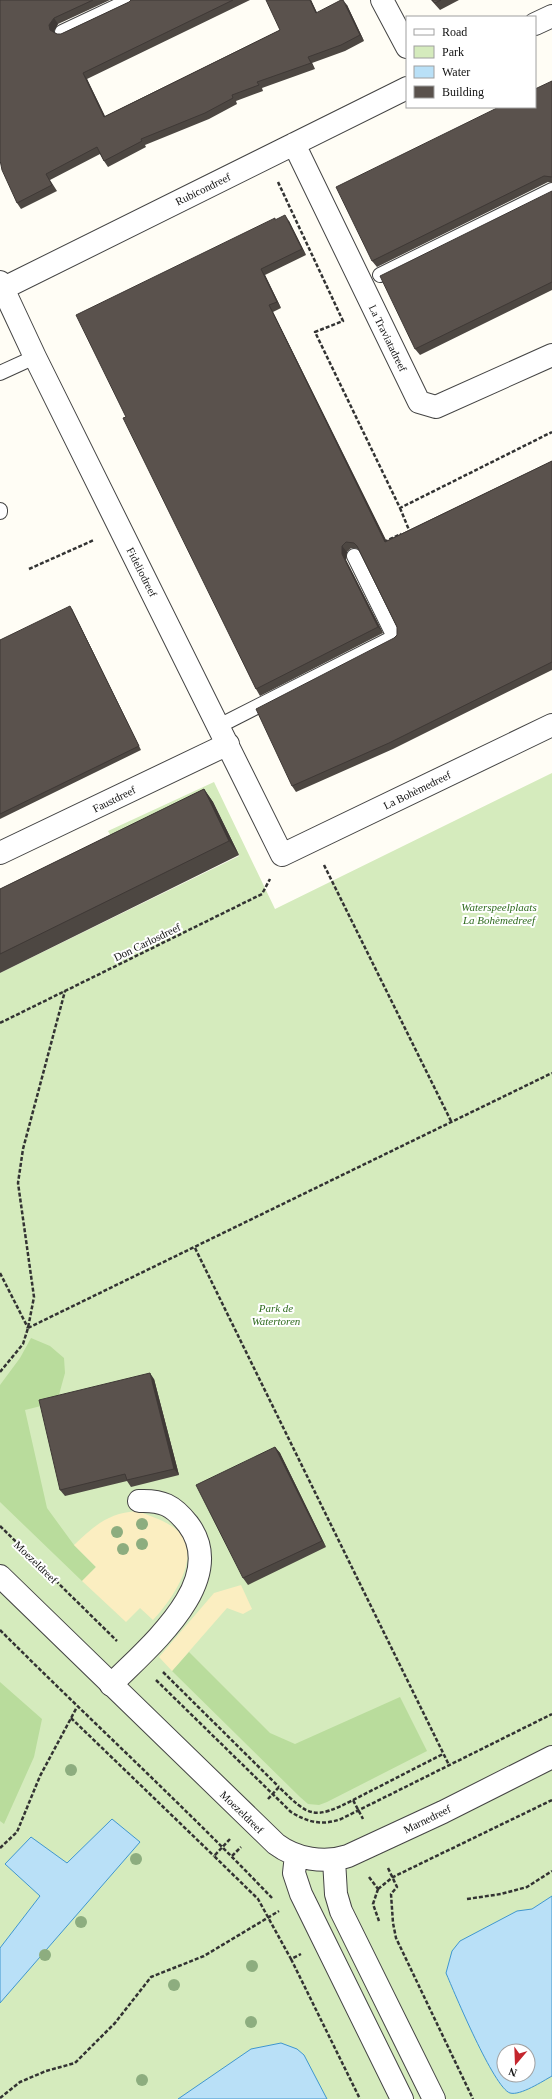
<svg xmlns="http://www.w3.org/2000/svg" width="552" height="2099" font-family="Georgia,serif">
  <rect width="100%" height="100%" fill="#fffdf5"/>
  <path fill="#d5ebbd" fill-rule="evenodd" d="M552,773v1326h-552v-1126l239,-117 -26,-54 -95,47 -10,-18 106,-49 61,127zM504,2051h24v24h-24z"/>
  <path fill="#b9dc9c" d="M31,1338l19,8 14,12 1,15 -8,29 -32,8 22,98 27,37 22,22 -14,14 -82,-79v-117l20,-27z
    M189,1652l81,81 25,11 105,-47 27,54 -100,51 -8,3 -11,-1 -8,-7 -128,-126z
    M0,1682l42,37 -8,38 -30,67 -4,-3z"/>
  <path fill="#fbeec1" d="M137,1511c13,5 30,10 41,20 26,24 -7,70 -25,89l-13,-12 -14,14 -44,-41 14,-14 -22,-22c20,-19 34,-32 63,-34z
    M241,1585l11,24 -9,5 -16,-6 -55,63 -13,-14 55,-64z"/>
  <path fill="#b9e0f7" stroke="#3f96cf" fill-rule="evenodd" d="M112,1819l28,23 -140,161v-55l40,-52 -35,-32 26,-27 36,26z
    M552,1896v180c-9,5 -32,20 -42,17 -16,-5 -56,-101 -64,-120l6,-22 8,-10 57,-30 15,-2zM504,2051h24v24h-24z
    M281,2043l16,6 7,6 23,44h-149l73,-50z"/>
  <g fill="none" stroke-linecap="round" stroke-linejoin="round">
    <g stroke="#444" stroke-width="16">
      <path id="service" d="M62,32l68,-32
        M380,275l172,-85
        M0,373l35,-16
        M0,510v2
        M219,726l175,-89 -40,-81"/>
    </g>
    <g stroke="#444" stroke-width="24">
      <path id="minor" d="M382,0l25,47
        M535,24l17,-8
        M294,144l125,258 17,5 116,-52
        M0,282l35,75 247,498 270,-130
        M0,290l407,-202
        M0,853l228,-109
        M111,1685c36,-37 120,-104 77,-161 -15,-19 -26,-24 -49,-23"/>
    </g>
    <g stroke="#444" stroke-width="24">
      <path id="tertiary" d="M0,1576l276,268c20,15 48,20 72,12l95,-44 109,-55
        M296,1855l-2,18 7,21 101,205
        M334,1860l2,34 5,17 93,188"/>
    </g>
    <path stroke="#333" stroke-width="2.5" stroke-dasharray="4 2" stroke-linecap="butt" d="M278,182l65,139 -28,11 85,176 152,-76
      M400,508l9,22
      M384,542l17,-8
      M29,569l65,-29
      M324,865l128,258
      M0,1023l262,-129 8,-15
      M195,1248l254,517
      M0,1273l28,55
      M28,1328l524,-255
      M0,1372l23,-28 5,-16 6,-31 -16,-114 5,-34 42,-158
      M0,1526l117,115
      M0,1630c90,90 184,176 272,268
      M163,1672l116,115
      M156,1680l135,132c16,10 31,14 50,7l211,-105
      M71,1718l143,138
      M268,1799l11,-12c30,30 35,33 74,13l10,19
      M353,1800l90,-46
      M230,1839l-16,17 44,43 33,60 10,-5
      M0,1848l17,-16 23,-56 37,-69
      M232,1856l9,-9
      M388,1868l9,19 -6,7 2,29 3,15 77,161
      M369,1877l9,12
      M378,1889l-5,15 6,17
      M378,1889l15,-12 159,-77
      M467,1899l34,-5 26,-7 25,-16
      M291,1959l69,140
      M0,2098l20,-16 26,-11 29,-8 40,-40 36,-46 53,-21 75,-45"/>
    <use href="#service" stroke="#fff" stroke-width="14"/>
    <use href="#minor" stroke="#fff" stroke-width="22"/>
    <use href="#tertiary" stroke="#fff" stroke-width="22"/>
  </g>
  <g fill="#8dad7f">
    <circle cx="142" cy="1524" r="6"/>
    <circle cx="117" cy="1532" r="6"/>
    <circle cx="142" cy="1544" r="6"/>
    <circle cx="123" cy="1549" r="6"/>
    <circle cx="71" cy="1770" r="6"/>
    <circle cx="136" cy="1859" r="6"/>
    <circle cx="81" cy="1922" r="6"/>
    <circle cx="45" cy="1955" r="6"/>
    <circle cx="252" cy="1966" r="6"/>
    <circle cx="174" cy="1985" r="6"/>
    <circle cx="251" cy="2022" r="6"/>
    <circle cx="142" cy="2080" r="6"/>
  </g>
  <path fill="#4d4742" d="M0,0h110l-52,24 -4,7v1l3,2h4l68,-32 2,-2h119l-163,79 18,37 175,-86 31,-30 6,13 30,-8 17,36 -19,10 -33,12 3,6 -53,19 1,3 -27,10 1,3 -28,15 -64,26 1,2 -38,20 -4,-6 -4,-7 -50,26 7,11 -36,18 -4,-6z
    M431,0h28l-19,10z
    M552,81v102l-4,-1 -171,85 -5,-6z
    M552,191v99l-132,65 -5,-6z
    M276,220l13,1 17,34 -41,20 16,33 -8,4 113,229 166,-80v209l-159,79 -97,43 -4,-6 102,-148 3,-3v-8l-39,-78 -7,-1 -4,4 -1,8 37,73 -123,63 -4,-7 -130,-272z
    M72,609l69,141 -141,69v-179z
    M204,789l9,13 26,53 -239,118v-84z
    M154,1379l25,96 -48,12 -4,-6 -62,15 -5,-6z
    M275,1447l5,6 46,94 -78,38 -5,-7z"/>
  <path fill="#3f3936" d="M310,0h1l9,19 -4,-6z
    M343,0l4,5 17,36 -4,-6z
    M54,18l4,6 -4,7 1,5 -5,-6 -1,-5z
    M308,57l4,6 3,6 -4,-6z
    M83,73l4,6 21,44 -4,-6z
    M285,215l4,6 17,34 -4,-6z
    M261,269l4,6 16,33 -4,-6z
    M269,305l4,7 117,236 -5,-6z
    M342,546l5,6 -1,8 37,73 -5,-6 -36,-73z
    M70,606l2,3 69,141 -2,-4z
    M204,789l9,13 26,53 -10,-14z
    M150,1373l4,6 25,96 -5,-6z
    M275,1447l5,6 46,94 -4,-6z"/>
  <path fill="#5a524d" stroke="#3f3936" d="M0,0h93l-39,18 -5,7 1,5 7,4h4l68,-32 2,-2h102l-150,73 21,44 176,-87 -14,-30h44l6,13 25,-13h2l17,35 -19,10 -33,12 3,6 -54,19 2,3 -27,10 1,3 -28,15 -64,26 1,2 -38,20 -7,-14 -51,27 6,11 -35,18 -15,-33 -2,-10z
    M432,0h9l-6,3z
    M552,81v96l-8,-1 -172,85 -36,-74 163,-80h36v-18z
    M552,191v91l-137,67 -35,-73z
    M285,215l17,34 -41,20 16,33 -8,3 116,237 167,-81v201l-163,81 -97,43 -36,-77 138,-71 3,-3v-8l-40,-81 -3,-3 -8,-1 -4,4v8l36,73 -122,62 -133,-271 3,-1 -50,-102 199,-97v2z
    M70,606l69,140 -139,68v-174z
    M204,789l25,52 -229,113v-65z
    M150,1373l24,96 -47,11 -2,-6 -65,16 -21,-90z
    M275,1447l47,94 -79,37 -47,-93z"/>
  <g text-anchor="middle" stroke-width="4" stroke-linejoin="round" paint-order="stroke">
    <g font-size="11" fill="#111" stroke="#fff">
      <text transform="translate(203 189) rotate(-26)" y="4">Rubicondreef</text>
      <text transform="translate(388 338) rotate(64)" y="4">La Traviatadreef</text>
      <text transform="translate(142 572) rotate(63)" y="4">Fideliodreef</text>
      <text transform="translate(417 790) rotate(-26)" y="4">La Bohèmedreef</text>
      <text transform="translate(114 799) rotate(-26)" y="4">Faustdreef</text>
      <text transform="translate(147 942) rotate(-26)" y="4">Don Carlosdreef</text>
      <text transform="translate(36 1562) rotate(44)" y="4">Moezeldreef</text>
      <text transform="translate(242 1812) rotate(44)" y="4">Moezeldreef</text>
      <text transform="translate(427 1819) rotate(-26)" y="4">Marnedreef</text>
    </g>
    <g font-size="11" font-style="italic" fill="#2f6b1f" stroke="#fff">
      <text x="499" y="911">Waterspeelplaats<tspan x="499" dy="13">La Bohèmedreef</tspan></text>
      <text x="276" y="1312">Park de<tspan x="276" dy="13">Watertoren</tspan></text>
    </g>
  </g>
  <rect x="406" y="16" width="130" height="92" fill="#ffffff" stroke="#a0a0a0"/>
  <rect x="414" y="29" width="20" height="6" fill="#ffffff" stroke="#a0a0a0"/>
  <text x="442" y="36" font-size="12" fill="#111111">Road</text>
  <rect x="414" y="46" width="20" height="12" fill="#d5ebbd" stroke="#a0a0a0"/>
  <text x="442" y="56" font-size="12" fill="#111111">Park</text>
  <rect x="414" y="66" width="20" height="12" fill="#b9e0f7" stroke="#a0a0a0"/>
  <text x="442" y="76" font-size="12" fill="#111111">Water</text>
  <rect x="414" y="86" width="20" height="12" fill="#5a524d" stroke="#a0a0a0"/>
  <text x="442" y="96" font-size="12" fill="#111111">Building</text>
  <g transform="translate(516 2063) rotate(199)"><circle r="19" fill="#ffffff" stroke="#a0a0a0"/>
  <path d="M0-3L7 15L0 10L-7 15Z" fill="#c4262e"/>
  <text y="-6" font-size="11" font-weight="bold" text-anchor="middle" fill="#111111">N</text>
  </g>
</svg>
